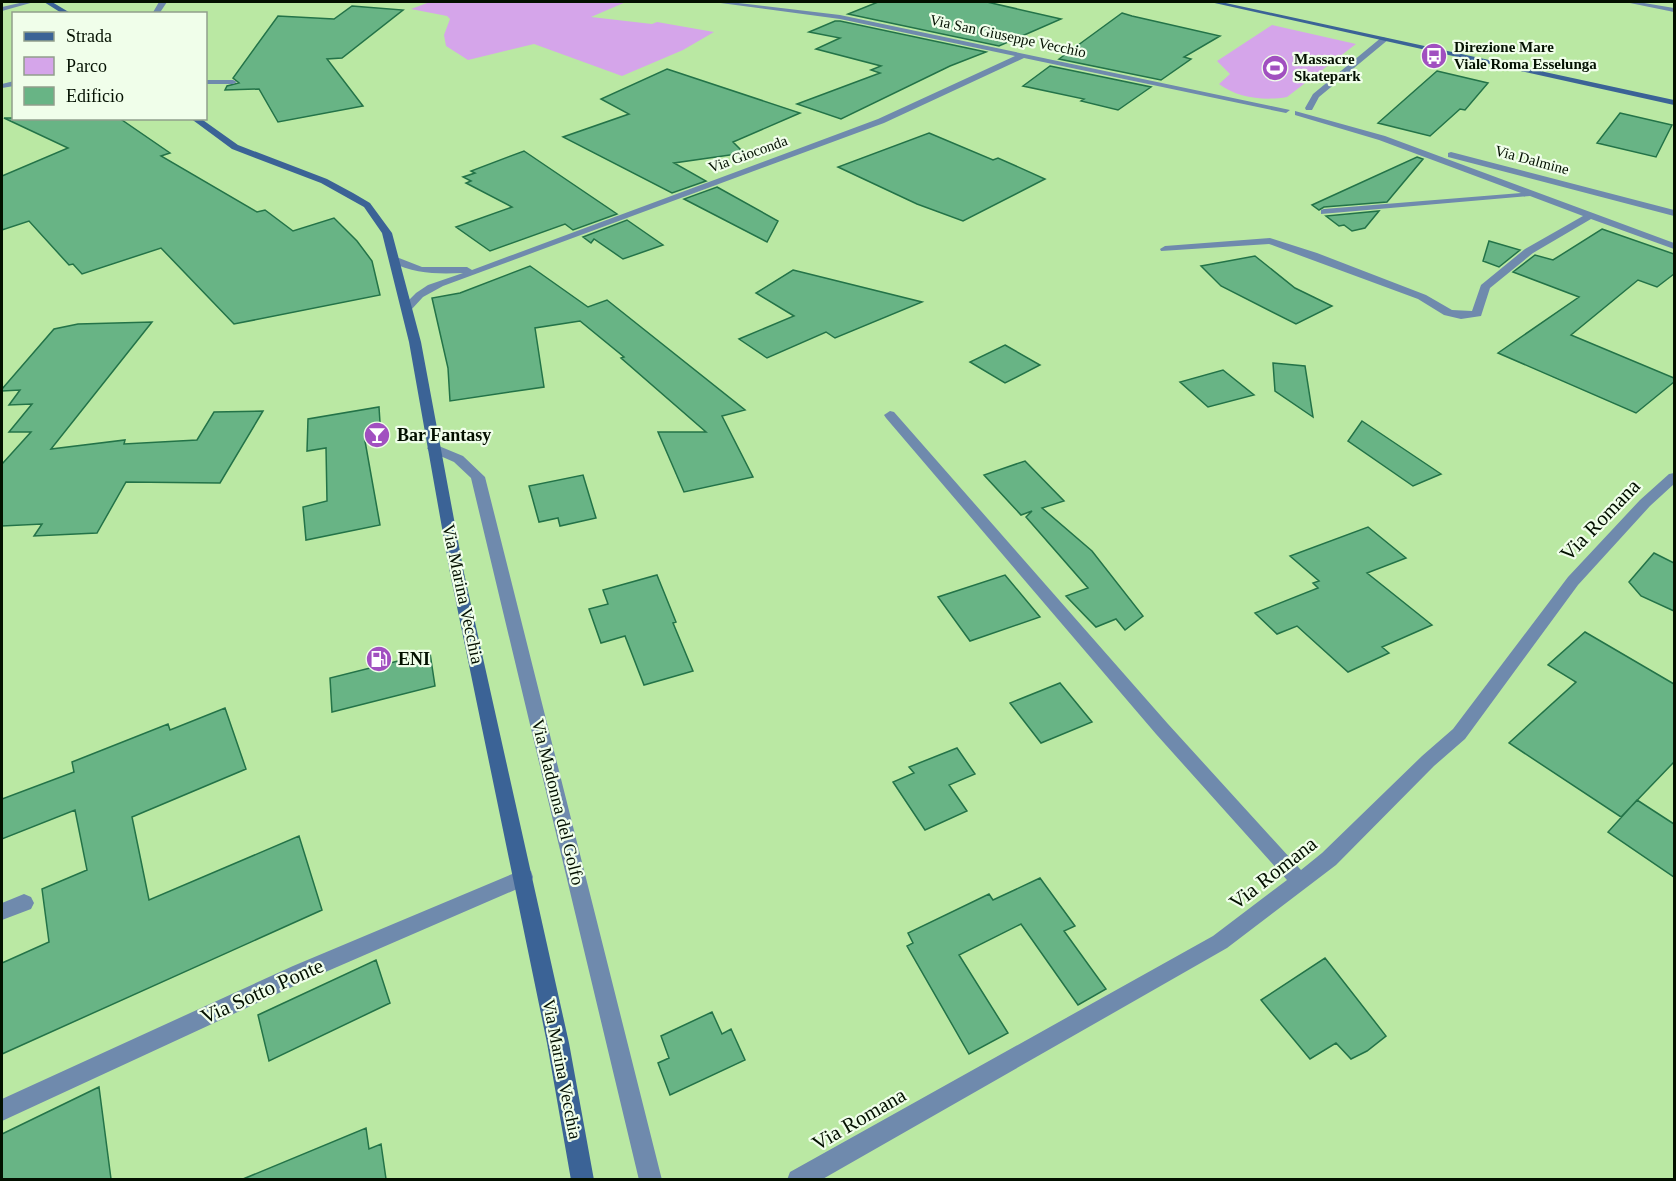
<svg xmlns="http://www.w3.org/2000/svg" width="1676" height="1181" font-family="Georgia,serif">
  <rect width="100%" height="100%" fill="#bae8a3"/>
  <path fill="#d5a5ea" d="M430,2h196l-35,15 61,7 5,-2 57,10 -31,18 -61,26 -88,-32 -66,16 -22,-14 -2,-11 6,-16 -3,-3 -36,-7z
    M1272,25l84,19 -69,53c-22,4 -50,1 -68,-13l11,-10 -13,-13z"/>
  <path fill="#68b485" stroke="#237348" stroke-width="1.5" d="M878,2h109l74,17 -62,27 -151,-32z
    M352,6l51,4 -61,48 -15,1 36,47 -85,16 -19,-33 -34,1 2,-4 12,-3 -6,-5 45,-62 56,3z
    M1122,13l10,3 88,20 -36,21 7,2 -30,21 -102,-21z
    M835,21h5l146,31 -36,14 -109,53 -44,-15 83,-31 -9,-3 10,-4 -65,-17 24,-11 -31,-6z
    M1050,66l101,21 -33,23 -37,-9 3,-2 -61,-13z
    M667,69l133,44 -67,29 11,11 -70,10 32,18 -34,12 -109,-56 66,-23 -28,-15z
    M1437,71l51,12 -23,27 -5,-1 -30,27 -52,-13z
    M1620,113l52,12 -16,32 -59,-14z
    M4,118h115l51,35 -9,3 96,56 8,-2 28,21 41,-13 23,23 15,20 8,34 -146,29 -73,-76 -79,26 -9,-10 -4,1 -40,-44 -27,9v-54l66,-28z
    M929,133l64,27 5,-2 47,21 -82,42 -46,-17 -79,-37z
    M524,151l93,63 -44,16 -8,-6 -75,27 -34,-24 56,-20 -46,-24 5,-2 -8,-4 12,-4 -4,-2z
    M1417,157l6,2 -36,43 -63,5 -5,3 -7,-5z
    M717,187l61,34 -11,21 -83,-43z
    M1379,211l-14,17 -13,3 -8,-6 -5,1 -13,-10z
    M627,220l36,25 -40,14 -29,-20 -3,4 -8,-6z
    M1602,229l72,25v20l-17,13 -19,-7 -67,55 103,43v4l-38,31 -138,-60 81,-56 -66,-25 22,-17 18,5z
    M1489,241l31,9 -21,17 -16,-6z
    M1255,256l40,32 37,18 -36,18 -75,-38 -20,-20z
    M530,266l58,41 19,-7 138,110 -23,6 31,61 -69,15 -26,-60h48l-85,-74 3,-1 -44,-36 -45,7 9,59 -94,14 -2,-33 -16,-70 28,-5z
    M793,270l129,32 -87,36 -9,-6 -59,26 -28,-19 55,-23 -38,-23z
    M152,322l-101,127 74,-9 -1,4 73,-4 17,-28 49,-1 -43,72 -94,-1 -29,51 -63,3 8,-12 -40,2v-62l29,-32h-22l23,-28 -23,1 11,-15 -18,1v-2l52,-60 24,-5z
    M1005,345l35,20 -35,18 -35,-21z
    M1273,363l32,3 8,51 -38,-26z
    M1223,370l31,25 -46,12 -28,-25z
    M379,407l2,31 -16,3 15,84 -74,15 -3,-33 24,-6 -1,-53 -19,3 1,-32z
    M1362,421l79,53 -28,12 -65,-45z
    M1025,461l39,40 -22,7 50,43 51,65 -18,14 -9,-11 -20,8 -30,-31 22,-8 -62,-71 6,-6 -11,4 -37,-40z
    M583,475l13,43 -36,8 -2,-8 -19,4 -10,-36z
    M1368,527l38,31 -39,15 65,52 -50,22 7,6 -41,19 -51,-46 -20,8 -22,-21 63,-25 -5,-5 6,-2 -29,-25z
    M1654,553l20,10v48l-33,-15 -12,-14z
    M657,575l19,47 -3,1 20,48 -49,14 -19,-49 -24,7 -12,-34 19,-5 -5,-14z
    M1005,575l35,42 -70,24 -32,-44z
    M1585,632l89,52v78l-53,55 -112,-74 67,-61 -28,-17z
    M430,653l5,33 -103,26 -2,-34z
    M1060,683l32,39 -51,21 -31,-40z
    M225,708l21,61 -114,48 17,83 150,-64 23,74 -320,144v-91l47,-21 -7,-53 45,-19 -12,-60 -73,29v-40l72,-27 -2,-10 96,-38 2,6z
    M957,748l18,26 -26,11 18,26 -42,19 -32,-48 21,-9 -5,-6z
    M1637,800l37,24v53l-66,-45z
    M1040,878l35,48 -11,5 42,58 -28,16 -57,-81 -62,31 49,78 -39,21 -62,-108 6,-3 -5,-10 81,-39 4,6z
    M1325,958l61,78 -19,15 -16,8 -15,-16 -26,16 -49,-59z
    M376,960l14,43 -121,58 -11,-46z
    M712,1012l10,22 9,-5 14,31 -75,35 -12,-32 11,-5 -8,-22z
    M99,1087l12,92h-109v-45z
    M366,1128l3,21 12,-5 5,35h-143z"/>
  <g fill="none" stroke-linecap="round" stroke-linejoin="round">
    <path fill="#6f8aad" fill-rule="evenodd" d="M24,2h10l-32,9v-4z
      M206,80h27l4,2 -4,2h-27z
      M24,894l7,3 3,6 -3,6 -29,11v-17z"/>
    <path fill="#6f8aad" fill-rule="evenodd" d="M159,2h8l-8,12h-7z
      M713,2h17l110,13 450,95 -4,3 -262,-55 -140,65 -441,163 -20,11 -12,13h-8v-4l13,-13 12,-8 35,-12c-26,1 -48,1 -72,-11v-4h8l23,9h45l5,3 406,-151 137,-63 -175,-37z
      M1625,2h13l36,6v4z
      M1382,37l7,2 -70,58 -7,13h-6l-1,-2 8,-14z
      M14,81v5l-12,2v-4z
      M1295,111l90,25 289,107v6l-83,-30 -58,34 -43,35 -9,28 -20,3 -17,-4 -26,-16 -149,-55 -108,7 -1,-2 5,-3 105,-8 47,15 109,42 26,15 20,1 9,-26 44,-36 58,-33 -53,-20 -209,18v-4l3,-1 197,-16 -142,-53 -84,-25z
      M1451,152l223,58v6l-226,-59v-4z
      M890,411l4,1 274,312 133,146 21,-17 100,-97 31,-27 115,-152 72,-77 29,-26 5,-1v11l-24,22 -72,79 -113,154 -31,27 -98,99 -109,83 -406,232h-34l3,-8 423,-236 74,-56 -131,-146 -270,-316 -2,-3z
      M434,444l29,12 22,21 177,703h-23l-168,-702 -17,-16 -25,-11 -2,-3z
      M524,869l7,2 2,6 -2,6 -224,97 -305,141v-22l291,-133z"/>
    <path fill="#3b6396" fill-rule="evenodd" d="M44,2h8l20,12h-9z
      M1210,2h11l453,98v5z
      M190,118h10l38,27 89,34 26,14 17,10 22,30 29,109 43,231 105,470 25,137h-23l-24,-137 -97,-470 -41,-231 -27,-109 -18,-26 -43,-24 -89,-34z"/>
  </g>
  <defs>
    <g id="bus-disc" transform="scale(1.35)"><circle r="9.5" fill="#a150c0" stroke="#f0feea"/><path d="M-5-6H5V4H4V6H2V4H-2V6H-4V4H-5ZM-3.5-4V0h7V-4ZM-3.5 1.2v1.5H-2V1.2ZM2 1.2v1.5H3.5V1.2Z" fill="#fff"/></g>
    <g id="stadium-disc" transform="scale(1.35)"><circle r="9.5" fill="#a150c0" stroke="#f0feea"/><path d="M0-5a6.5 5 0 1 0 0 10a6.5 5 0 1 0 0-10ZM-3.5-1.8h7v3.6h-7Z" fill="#fff"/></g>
    <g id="bar-disc" transform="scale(1.35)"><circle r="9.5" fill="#a150c0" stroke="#f0feea"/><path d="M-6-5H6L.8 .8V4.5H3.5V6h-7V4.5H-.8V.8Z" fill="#fff"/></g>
    <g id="fuel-disc" transform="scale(1.35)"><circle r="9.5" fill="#a150c0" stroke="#f0feea"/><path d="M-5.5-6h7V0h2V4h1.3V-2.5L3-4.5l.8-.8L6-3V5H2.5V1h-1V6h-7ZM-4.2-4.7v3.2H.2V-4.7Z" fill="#fff"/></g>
  </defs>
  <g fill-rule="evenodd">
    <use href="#bus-disc" x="1434" y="56"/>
    <use href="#stadium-disc" x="1275" y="68"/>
    <use href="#bar-disc" x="377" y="435"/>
    <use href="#fuel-disc" x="379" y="659"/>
  </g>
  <g text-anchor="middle" stroke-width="4.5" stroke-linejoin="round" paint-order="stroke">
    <g font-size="15" fill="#031000" stroke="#f0feea">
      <text transform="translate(1008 36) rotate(12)" y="5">Via San Giuseppe Vecchio</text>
      <text transform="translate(748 154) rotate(-20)" y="5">Via Gioconda</text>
      <text transform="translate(1532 160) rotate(15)" y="5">Via Dalmine</text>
    </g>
    <g font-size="15" font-weight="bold" fill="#031000" stroke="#f0feea" text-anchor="start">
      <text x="1454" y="52">Direzione Mare<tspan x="1454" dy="17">Viale Roma Esselunga</tspan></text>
      <text x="1294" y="64">Massacre<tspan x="1294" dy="17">Skatepark</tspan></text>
    </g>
    <g font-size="18" font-weight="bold" fill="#031000" stroke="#f0feea" text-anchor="start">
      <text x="397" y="441">Bar Fantasy</text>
      <text x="398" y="665">ENI</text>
    </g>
    <g font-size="18" fill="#031000" stroke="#f0feea">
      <text transform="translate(463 594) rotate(78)" y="6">Via Marina Vecchia</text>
      <text transform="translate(558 802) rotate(76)" y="6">Via Madonna del Golfo</text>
      <text transform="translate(562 1069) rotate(79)" y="6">Via Marina Vecchia</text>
    </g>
    <g font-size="21" fill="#031000" stroke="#f0feea">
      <text transform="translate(1600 520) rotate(-46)" y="7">Via Romana</text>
      <text transform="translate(1273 873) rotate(-38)" y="7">Via Romana</text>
      <text transform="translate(262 991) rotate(-24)" y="7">Via Sotto Ponte</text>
      <text transform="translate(859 1119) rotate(-30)" y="7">Via Romana</text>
    </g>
  </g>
  <rect width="1676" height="1181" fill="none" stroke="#031000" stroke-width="6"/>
  <rect x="12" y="12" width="195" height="108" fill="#f0feea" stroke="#919f8c" stroke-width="1.5"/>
  <rect x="24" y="32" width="30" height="9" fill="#3b6396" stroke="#919f8c" stroke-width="1.5"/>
  <text x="66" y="42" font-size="18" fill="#031000">Strada</text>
  <rect x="24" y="57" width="30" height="18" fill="#d5a5ea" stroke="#919f8c" stroke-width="1.5"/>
  <text x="66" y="72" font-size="18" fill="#031000">Parco</text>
  <rect x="24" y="87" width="30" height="18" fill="#68b485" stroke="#919f8c" stroke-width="1.5"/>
  <text x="66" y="102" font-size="18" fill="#031000">Edificio</text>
</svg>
